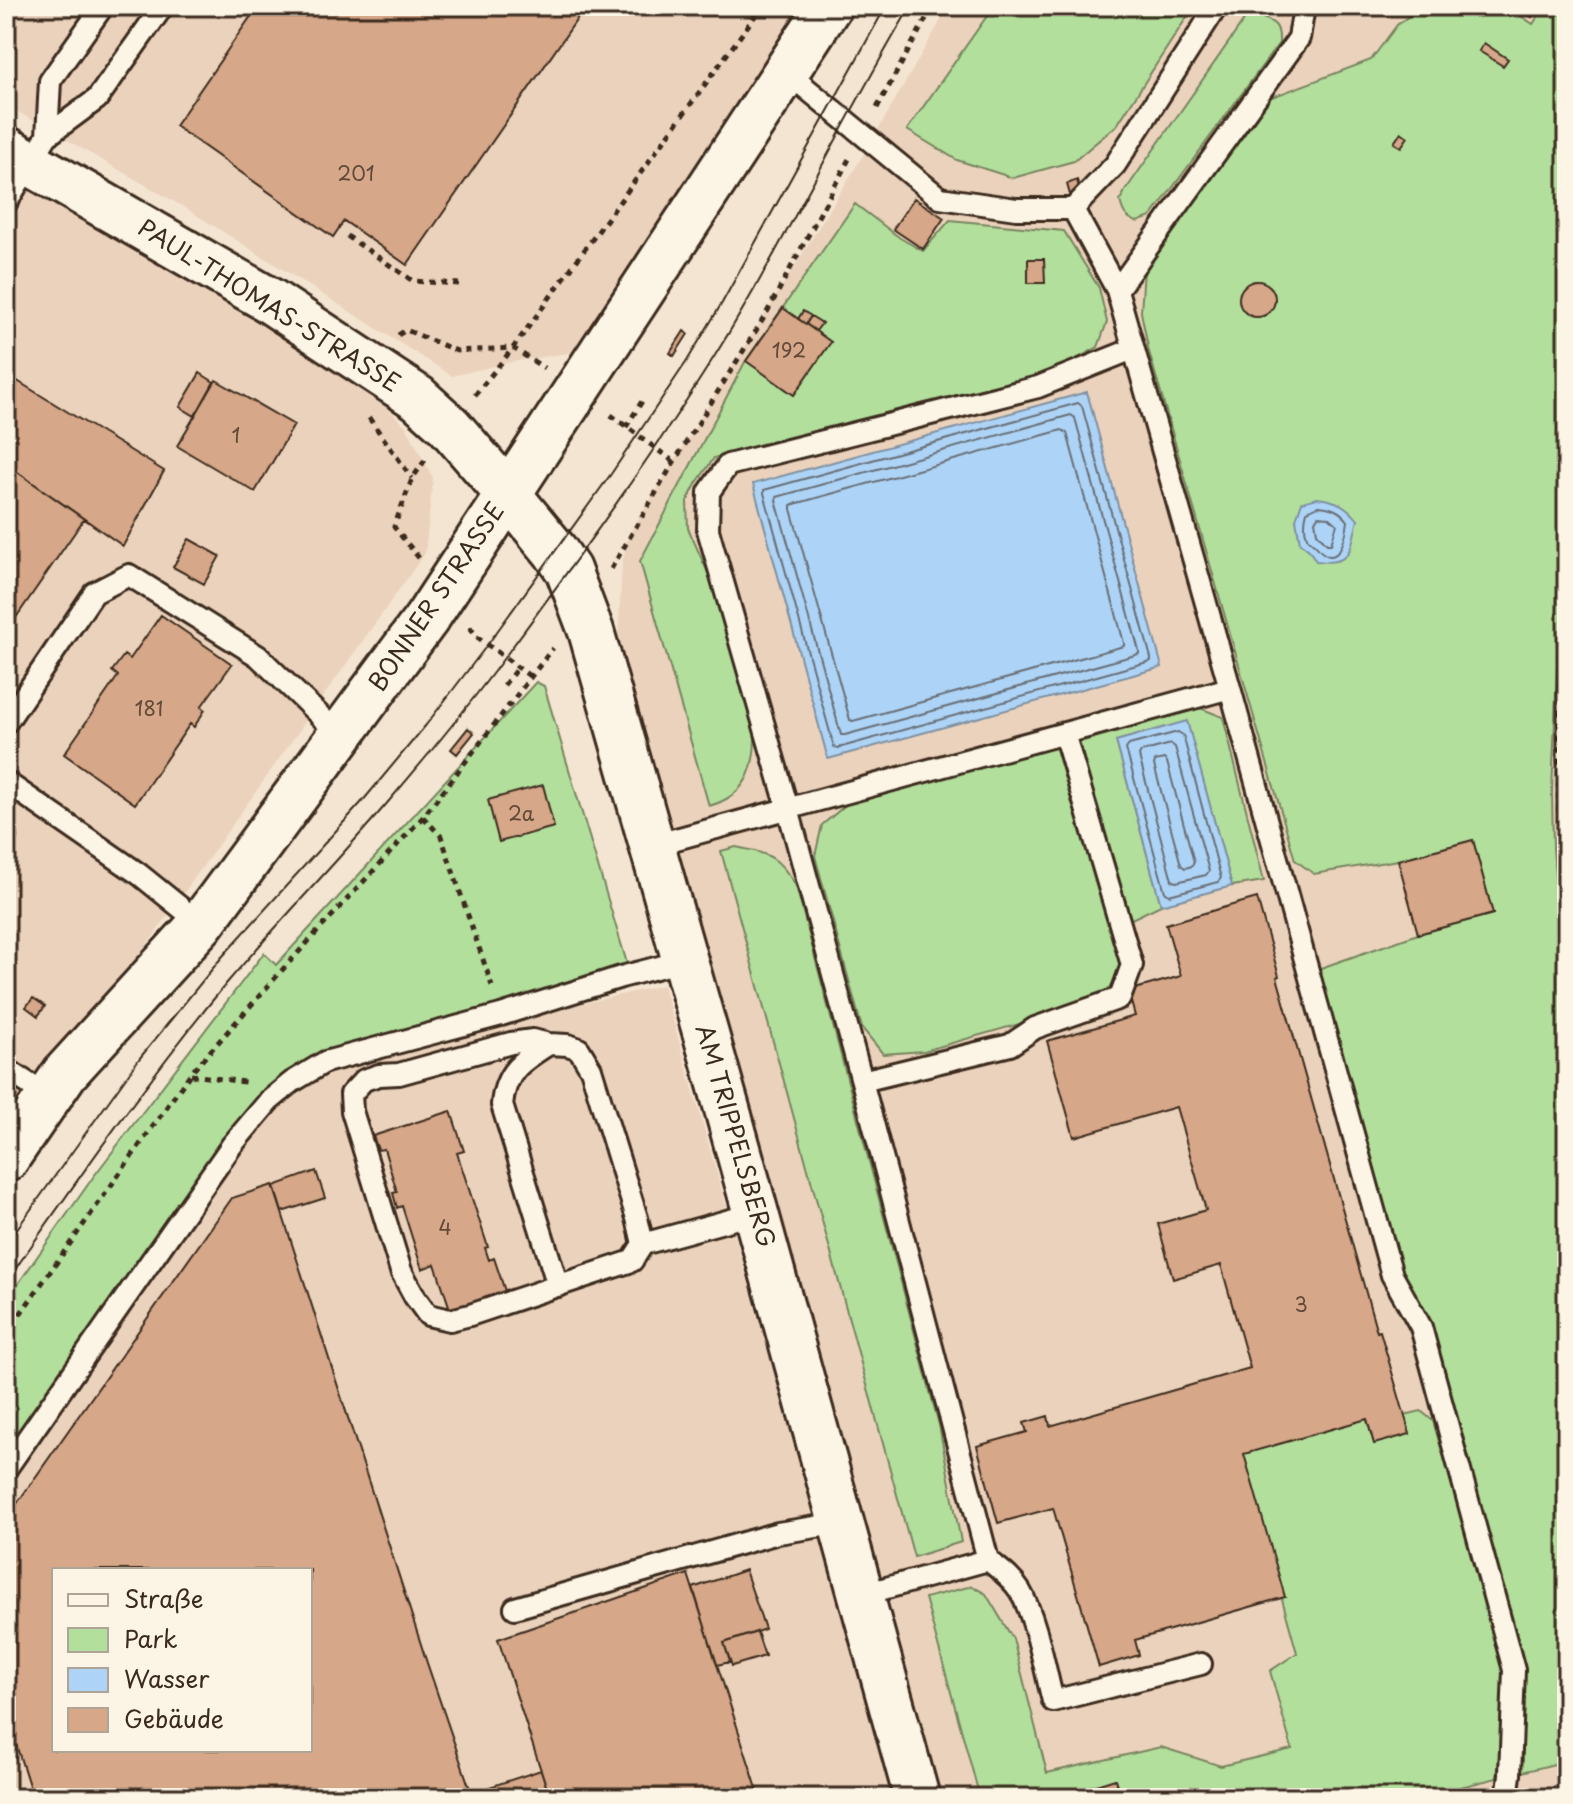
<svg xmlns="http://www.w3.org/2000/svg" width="1573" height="1804" font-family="'Playpen Sans',sans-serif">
  <rect width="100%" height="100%" fill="#f4e5d2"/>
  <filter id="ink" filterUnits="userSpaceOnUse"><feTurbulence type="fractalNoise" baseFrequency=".0125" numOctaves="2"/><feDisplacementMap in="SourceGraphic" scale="16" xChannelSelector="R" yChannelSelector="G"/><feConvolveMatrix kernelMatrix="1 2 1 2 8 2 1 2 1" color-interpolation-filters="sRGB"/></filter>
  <g filter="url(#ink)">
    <path fill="#ebd2bc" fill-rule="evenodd" d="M6,6h803l-210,342 -88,14 -59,14 -265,-167 -181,-104z
      M949,6h618v595l-9,73 -2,159 11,166v799h-631l-318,-1158 4,-76 6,-28 239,-387z
      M6,176l355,207 45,43 27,52 -8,75 -419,591z
      M663,985l233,813h-890v-310l269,-385 54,-41zM54,1570h256v180h-256z"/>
    <path fill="#b3df9d" stroke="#77845e" stroke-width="2" d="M994,6h200l-77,119 -43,36 -61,17 -56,-18 -50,-30z
      M1416,6h90l27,18 12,-18h5l17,11v561l-10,93 -5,121 1,55 11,157 3,79v678l-53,13 8,-102 -126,-406 -81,-296 103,-36 75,-20 -20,-74 -75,20 -84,14 -19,-14 -146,-508 -8,-40 3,-42 115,-168 112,-42 26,-35 13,-10z
      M1258,16c17,6 22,9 21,27l-128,174 -14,5c-11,-4 -14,-9 -17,-21l5,-10 120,-172z
      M855,204l45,34 23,13 27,-31 114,11 35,57 8,34 -9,25 -63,35 -277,67 -44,9 -18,26 -9,18 1,26 29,65 38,143c0,35 -10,60 -46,70l-69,-245 105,-199z
      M1567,666v245l-5,-82z
      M536,682l8,4 85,284 -356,115 -267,375v-159l88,-125 170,-223 12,12z
      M1200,708l23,9 41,164 -32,5 -45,-164 -71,19 45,164 -38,18 -50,-179z
      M1061,744l63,219 -20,37 -180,51 -41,3 -21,-26 -47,-172 7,-31 26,-22z
      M736,847c34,7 42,9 60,39l143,539 22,117 -47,15 -193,-706z
      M1421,1411l12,10 74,249 -10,108 -81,20h-436l-55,-200 47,-12 14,8 27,45 34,134 114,-26 60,19 71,-17 -22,-78 27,-18 -56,-202 125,-34 7,23 28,-24z"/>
    <path fill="#add4f7" stroke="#7f90a0" stroke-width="2" d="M1087,392l75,275 -334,92 -75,-275z
      M1317,498c19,2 29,7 41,22 -8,30 -6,46 -42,41l-7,-11 -9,-7 -4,-24 6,-17z
      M1187,721l45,165 -71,19 -45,-164z"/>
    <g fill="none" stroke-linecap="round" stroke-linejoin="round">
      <path stroke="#696e75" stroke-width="2" d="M1078,403l4,3 69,252v3l-313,87 -4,-1 -70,-254v-3z
        M1071,415l4,3 64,233v3l-294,81h-4l-65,-235 1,-3z
        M1062,430l5,3 57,210v3l-271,75 -3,-1 -59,-211v-4z
        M1318,506c13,1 22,4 30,15 -2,18 -11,52 -32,25 -2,-2 -8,-6 -9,-9 -3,-8 -2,-19 0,-26z
        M1318,516l11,1 8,7 -6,20h-4l-10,-11 -2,-12z
        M1178,732l5,3 38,143 -3,4 -49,13 -4,-3 -39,-143 3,-4z
        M1171,744l4,3 34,124 -3,4 -30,7 -4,-2 -33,-124 2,-4z
        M1164,759l3,3 27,100 -2,4 -7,2 -4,-3 -27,-100 1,-4z"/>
    </g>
    <path fill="#d6a788" stroke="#3b2a1e" stroke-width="2" fill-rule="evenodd" d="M258,6h328l-179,259 -63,-44 -11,16 -158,-111z
      M1515,6h24l-7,11z
      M1484,43l24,16 -5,7 -24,-15z
      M1401,132l7,5 -7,10 -7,-4z
      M1077,180l3,11 -10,4 -3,-11z
      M914,198l30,20 -21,31 -30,-20z
      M1028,259h16l1,24h-17z
      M1239 299a18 18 0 1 1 36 0a18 18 0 1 1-36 0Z
      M783,308l48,34 -37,53 -48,-34z
      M803,311l8,5 -5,8 -8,-5z
      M811,316l11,7 -6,8 -10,-7z
      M684,331l4,3 -14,22 -4,-3z
      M200,373l14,9 -19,34 -15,-9z
      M6,374l158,97 -41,75 -117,-82z
      M216,380l78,45 -39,67 -78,-46z
      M6,464l78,55 -78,113z
      M189,539l31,17 -16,28 -31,-17z
      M161,615l71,49 -31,43 4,3 -11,17 -4,-3 -55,80 -71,-50 54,-78 -6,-5 12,-16 6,4z
      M468,728l6,5 -17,21 -6,-5z
      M543,785l11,42 -55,15 -11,-42z
      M6,818l9,6 2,14 -11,18z
      M1473,840l20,74 -75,20 -20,-74z
      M1257,898l22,78 -2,1 100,355 3,-1 30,103 -36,10 -7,-25 -123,35 41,143 -150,43 4,15 -40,12 -46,-159 -55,15 -21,-77 50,-14 -3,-9 24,-7 2,10 200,-58 -29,-103 -48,14 -15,-55 48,-14 -30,-103 -102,30 -27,-96 88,-25 -7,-25 53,-15 -15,-52z
      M33,998l12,8 -7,10 -12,-9z
      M451,1111l13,40 -7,2 31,94 -3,1 4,12 5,-2 12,36 -55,18 -16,-48 -13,5 -20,-63 -5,2 -4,-15 4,-1 -13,-43 -6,1 -5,-14z
      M316,1171l9,27 -43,14 -8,-26z
      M273,1185l154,478 46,135h-440l-27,-85v-194l226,-321zM54,1570h256v180h-256z
      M745,1570l20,59 -41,14 6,19 -13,3 -24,-77z
      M688,1574l72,224h-210l-52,-159z
      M757,1632l8,24 -33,10 -8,-23z
      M1567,1735v19l-6,1 -4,-17z
      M541,1770l9,28h-77l-2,-5z
      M1115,1779l6,19h-45l-2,-6z"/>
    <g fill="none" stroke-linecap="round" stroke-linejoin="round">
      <g stroke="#3b2a1e" stroke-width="26">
        <path id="service" d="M785,71l155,127 76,11h57l42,-44 102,-159
          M47,136l3,-55 53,-75
          M6,203l41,-67 50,-37 66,-93
          M1073,209l44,81 113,398 162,587 29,52 93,343 -4,105 -3,23
          M1117,290l182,-252 5,-31 -2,-1
          M1133,349l-95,38 -310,78 -19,27 -1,38 80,279 74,272 126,479c11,9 24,18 32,31 16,27 25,79 33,110l148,-37
          M6,723l88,-130 35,-18 129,81 82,79
          M6,782l133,92 62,50
          M654,845l576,-157
          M549,1044c-27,17 -44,27 -47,61l56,181
          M6,1069l43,28
          M862,1081l148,-36 25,-17 85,-30 12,-33 -68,-232
          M643,1244l-6,-26 -46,-149 -12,-20 -11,-4 -19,-1 -16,-4 -22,3 -112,31 -20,1 -15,5 -13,14 1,17 49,160 14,26 13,18 22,5 20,-5 162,-54 11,-17 113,-31
          M6,1469l226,-324 37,-44 23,-19 33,-20 176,-47 120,-38 65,-17
          M861,1595l127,-35
          M515,1608l263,-75 63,-10"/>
      </g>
      <g stroke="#3b2a1e" stroke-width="50">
        <path id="tertiary" d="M508,494l47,57 13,19 23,61 135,474 191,693"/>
      </g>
      <g stroke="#3b2a1e" stroke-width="50">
        <path id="secondary" d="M6,149l263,151 149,98 31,28 59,68
          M6,1159l59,-86 136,-149 226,-306 402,-612"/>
      </g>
      <path stroke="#3b2a1e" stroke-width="5" stroke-dasharray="6 6" stroke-linecap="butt" d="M877,108l56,-102
        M347,236l66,45 46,3
        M398,335l8,-5 51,21 56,-3 31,20
        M475,395l38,-47 247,-339
        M611,415l63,47
        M369,418l43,60
        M626,427l18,-29
        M419,558l-25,-31 18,-48 13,-19
        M611,569l63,-107 91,-146 84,-157
        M1567,626c-13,109 -9,220 0,329
        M470,627l6,9 55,41
        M504,685l14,-18
        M423,817l18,19 51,150
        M191,1075l54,7
        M6,1334l184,-260 94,-106 139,-151 130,-169"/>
      <use href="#service" stroke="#fcf5e5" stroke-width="20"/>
      <use href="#tertiary" stroke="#fcf5e5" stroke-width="44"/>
      <use href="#secondary" stroke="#fcf5e5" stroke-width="44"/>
      <path stroke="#3b2a1e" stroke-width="2" d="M6,1244l133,-185 83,-102 139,-154 65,-78 62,-81 123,-170 76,-113 35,-58 164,-297
        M6,1282c71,-101 141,-203 220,-298 51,-60 106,-117 157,-176 43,-50 85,-101 124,-154 72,-97 143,-195 207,-297 71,-114 128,-236 197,-351"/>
    </g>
  </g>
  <g text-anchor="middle" stroke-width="6" stroke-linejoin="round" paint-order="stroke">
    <g font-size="20" fill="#624938">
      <text x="356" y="181">201</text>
      <text x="789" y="358">192</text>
      <text x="236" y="443">1</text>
      <text x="149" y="716">181</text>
      <text x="521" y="821">2a</text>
      <text x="445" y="1235">4</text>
      <text x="1301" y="1312">3</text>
    </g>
    <g font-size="24" fill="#3b2a1e" stroke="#fcf5e5">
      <text transform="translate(269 306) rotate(32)" y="8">PAUL-THOMAS-STRASSE</text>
      <text transform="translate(437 597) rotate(-56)" y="8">BONNER STRASSE</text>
      <text transform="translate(735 1136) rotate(74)" y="8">AM TRIPPELSBERG</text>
    </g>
  </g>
  <rect width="1573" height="1804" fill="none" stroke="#fcf5e5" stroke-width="32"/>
  <rect x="16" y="16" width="1541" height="1772" fill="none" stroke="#3b2a1e" stroke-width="3" filter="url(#ink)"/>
  <rect x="52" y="1568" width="260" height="184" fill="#fcf5e5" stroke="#afa495" stroke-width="2"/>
  <rect x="68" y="1594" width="40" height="12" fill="#fcf5e5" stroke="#afa495" stroke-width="2"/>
  <text x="124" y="1608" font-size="24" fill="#3b2a1e">Straße</text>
  <rect x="68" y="1628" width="40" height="24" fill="#b3df9d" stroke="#afa495" stroke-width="2"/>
  <text x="124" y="1648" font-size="24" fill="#3b2a1e">Park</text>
  <rect x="68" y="1668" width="40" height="24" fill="#add4f7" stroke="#afa495" stroke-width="2"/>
  <text x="124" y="1688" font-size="24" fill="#3b2a1e">Wasser</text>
  <rect x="68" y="1708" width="40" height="24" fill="#d6a788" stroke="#afa495" stroke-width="2"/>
  <text x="124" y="1728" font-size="24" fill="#3b2a1e">Gebäude</text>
</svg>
